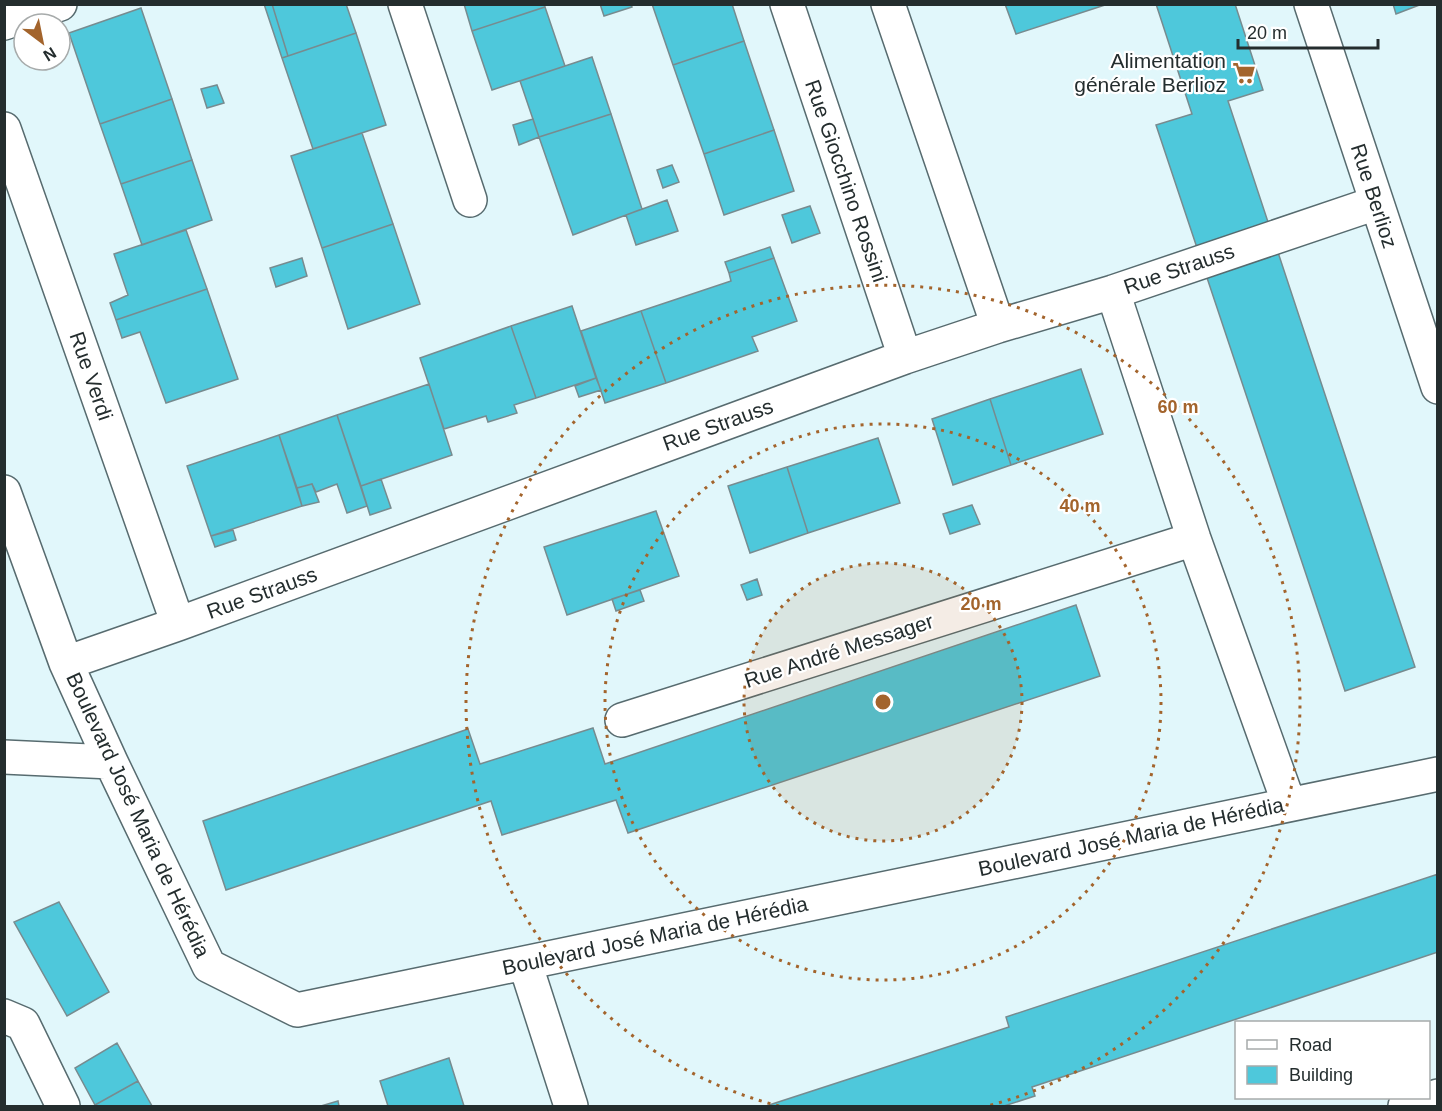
<svg xmlns="http://www.w3.org/2000/svg" width="1442" height="1111" font-family="Helvetica,sans-serif">
  <rect width="100%" height="100%" fill="#e1f7fb"/>
  <path fill="#4ec8db" stroke="#778b8f" stroke-width="1.5" d="M264,4h8l16,52 -6,2z
    M272,4h74l10,29 -68,23z
    M464,4h80l1,3 -73,24z
    M600,4h31l1,3 -28,9z
    M652,4h80l12,37 -71,24z
    M1005,4h103l-92,30z
    M1156,4h79l28,86 -35,11 187,566 -70,24 -189,-566 36,-11z
    M1393,4h29l-26,10z
    M545,7l20,59 -73,24 -20,-59z
    M141,8l31,91 -72,25 -31,-91z
    M356,33l30,92 -73,24 -31,-91z
    M744,41l30,89 -70,24 -31,-89z
    M592,57l19,57 -72,23 -19,-56z
    M217,85l7,18 -17,5 -6,-19z
    M172,99l20,61 -71,24 -21,-60z
    M611,114l31,95 -69,26 -34,-98z
    M533,119l6,18 -20,8 -6,-20z
    M774,130l20,61 -70,24 -20,-61z
    M362,133l31,91 -71,24 -31,-92z
    M192,160l20,60 -70,25 -21,-61z
    M672,165l7,17 -16,6 -6,-18z
    M667,200l11,31 -42,14 -10,-30z
    M810,206l10,27 -28,10 -10,-28z
    M393,224l27,80 -72,25 -26,-81z
    M186,230l21,59 -91,31 -6,-17 18,-8 -14,-41z
    M770,247l4,11 -45,15 -4,-11z
    M302,258l5,18 -31,11 -6,-19z
    M774,258l23,63 -45,16 6,14 -92,32 -25,-72 90,-30 -2,-8z
    M207,289l31,90 -72,24 -26,-71 -18,6 -6,-18z
    M572,306l24,72 -60,20 -25,-72z
    M641,311l25,72 -61,20 -24,-72z
    M511,326l25,72 -22,7 3,8 -29,9 -2,-6 -42,13 -24,-71z
    M1081,369l22,65 -92,31 -21,-66z
    M596,378l5,12 -22,7 -4,-11z
    M429,384l23,71 -91,31 -24,-71z
    M990,399l21,66 -58,20 -21,-66z
    M337,415l30,91 -20,7 -10,-29 -21,8 -4,-8 -15,4 -18,-53z
    M279,435l23,71 -91,30 -24,-70z
    M878,438l22,65 -92,30 -21,-66z
    M787,467l21,66 -58,20 -22,-67z
    M381,479l10,29 -21,7 -9,-29z
    M312,484l7,18 -17,4 -5,-18z
    M972,505l8,19 -30,10 -7,-20z
    M656,511l23,65 -112,39 -23,-68z
    M233,530l3,10 -21,7 -4,-11z
    M757,579l5,16 -15,5 -6,-15z
    M640,590l4,11 -28,10 -4,-12z
    M1076,605l24,71 -472,157 -12,-33 -114,35 -11,-34 -265,89 -23,-69 265,-92 12,35 113,-36 12,36z
    M1438,874v78l-406,135 3,9 -31,10h-238l243,-79 -3,-10z
    M59,902l50,90 -42,24 -53,-94z
    M117,1043l21,38 -43,24 -20,-37z
    M449,1058l15,48h-76l-8,-25z
    M138,1081l14,25h-56l-1,-1z
    M338,1101l1,5h-18z"/>
  <g fill="none" stroke-linecap="round" stroke-linejoin="round">
    <g stroke="#576b6f" stroke-width="36">
      <path id="minor" d="M405,4l65,196
        M787,4l118,353
        M888,4l110,322
        M1311,4l127,383
        M4,23l56,-19
        M4,129l174,495
        M1113,292l81,247 95,265
        M4,492l62,171 45,99 98,204 88,44 1141,-236
        M66,663l112,-39 727,-267 93,-31 115,-34 263,-89
        M622,720l572,-181
        M4,757l107,5
        M525,963l46,143
        M4,1016l19,8 40,82
        M1405,1106l33,-10"/>
    </g>
    <use href="#minor" stroke="#fff" stroke-width="33"/>
  </g>
  <circle cx="883" cy="702" r="139" fill="#a3642c" fill-opacity=".12"/>
  <g fill="none" stroke="#a3642c" stroke-width="3" stroke-dasharray="3 6">
    <circle cx="883" cy="702" r="139"/>
    <circle cx="883" cy="702" r="278"/>
    <path d="M779 1106A417 417 0 1 1 987 1106"/>
  </g>
  <defs>
    <g id="supermarket-bare" transform="scale(1.8)"><path d="M-6-5.5h2.5l.6 2H6L4.5 2H-2.5L-4.4-4H-6ZM-1.5 3.2a1.3 1.3 0 1 0 .1 0ZM3 3.2a1.3 1.3 0 1 0 .1 0Z" fill="#a3642c" stroke="#fff" stroke-width="2.5" paint-order="stroke"/></g>
  </defs>
  <g fill-rule="evenodd">
    <use href="#supermarket-bare" x="1244" y="73"/>
  </g>
  <g text-anchor="middle" stroke-width="4.5" stroke-linejoin="round" paint-order="stroke">
    <g font-size="21" fill="#242d2e" stroke="#fff" text-anchor="end">
      <text x="1226" y="68">Alimentation<tspan x="1226" dy="24">générale Berlioz</tspan></text>
    </g>
    <g font-size="21" fill="#242d2e" stroke="#fff">
      <text transform="translate(846 181) rotate(71)" y="7">Rue Giocchino Rossini</text>
      <text transform="translate(1374 196) rotate(72)" y="7">Rue Berlioz</text>
      <text transform="translate(1179 269) rotate(-19)" y="7">Rue Strauss</text>
      <text transform="translate(91 376) rotate(71)" y="7">Rue Verdi</text>
      <text transform="translate(718 425) rotate(-20)" y="7">Rue Strauss</text>
      <text transform="translate(262 593) rotate(-20)" y="7">Rue Strauss</text>
      <text transform="translate(839 651) rotate(-18)" y="7">Rue André Messager</text>
      <text transform="translate(138 815) rotate(65)" y="7">Boulevard José Maria de Hérédia</text>
      <text transform="translate(1131 837) rotate(-12)" y="7">Boulevard José Maria de Hérédia</text>
      <text transform="translate(655 936) rotate(-12)" y="7">Boulevard José Maria de Hérédia</text>
    </g>
  </g>
  <circle cx="883" cy="702" r="9" fill="#a3642c" stroke="#fff" stroke-width="3"/>
  <g font-size="18" text-anchor="middle" font-weight="bold" fill="#a3642c" stroke="#fff" stroke-width="4.5" stroke-linejoin="round" paint-order="stroke">
    <text x="1178" y="413">60 m</text>
    <text x="1080" y="512">40 m</text>
    <text x="981" y="610">20 m</text>
  </g>
  <rect width="1442" height="1111" fill="none" stroke="#242d2e" stroke-width="12"/>
  <rect x="1235" y="1021" width="195" height="78" fill="#ffffff" stroke="#a7abab" stroke-width="1.5"/>
  <rect x="1247" y="1040" width="30" height="9" fill="#ffffff" stroke="#a7abab" stroke-width="1.5"/>
  <text x="1289" y="1051" font-size="18" fill="#242d2e">Road</text>
  <rect x="1247" y="1066" width="30" height="18" fill="#4ec8db" stroke="#a7abab" stroke-width="1.5"/>
  <text x="1289" y="1081" font-size="18" fill="#242d2e">Building</text>
  <g transform="translate(42 42) rotate(148)"><circle r="28" fill="#ffffff" stroke="#a7abab" stroke-width="1.5"/>
  <path d="M0-4.5L10 22L0 15L-10 22Z" fill="#a3642c"/>
  <text y="-9" font-size="16" font-weight="bold" text-anchor="middle" fill="#242d2e">N</text>
  </g>
  <path d="M1238 39v9h140v-9" fill="none" stroke="#242d2e" stroke-width="3"/>
  <text x="1247" y="39" font-size="18" fill="#242d2e" stroke="#ffffff" stroke-width="4.5" paint-order="stroke">20 m</text>
</svg>
